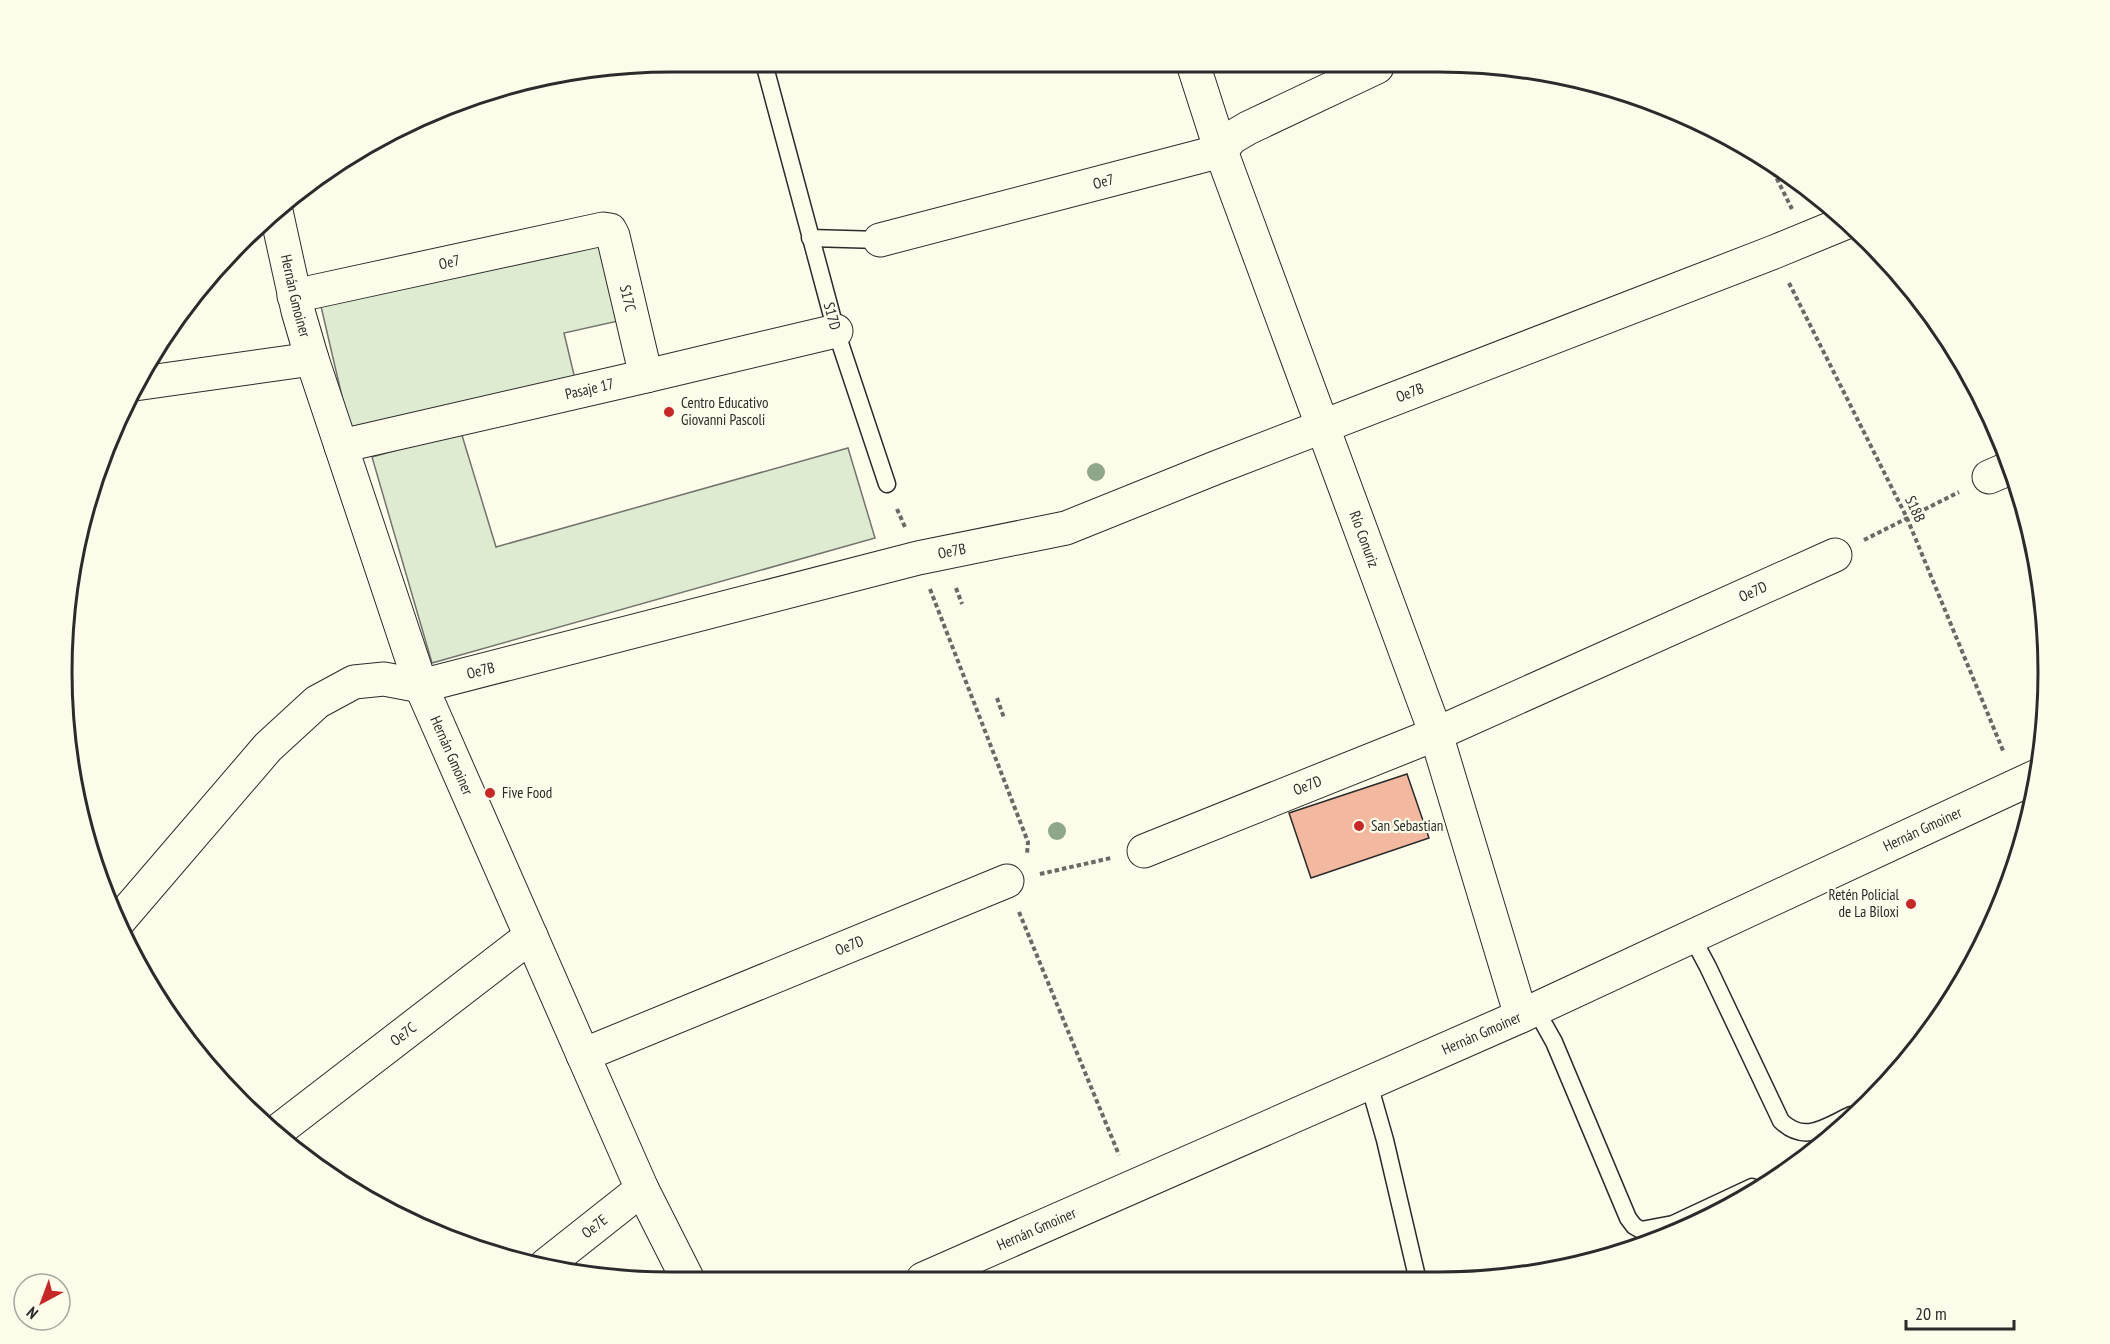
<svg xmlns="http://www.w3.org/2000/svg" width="2110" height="1344" font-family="'PT Sans Narrow',sans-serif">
  <rect width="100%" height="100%" fill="#fdfbea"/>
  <path fill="#deebd1" stroke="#74746e" stroke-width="1.5" d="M608,236l19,83 -63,14 11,46 -225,52 -30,-129z
    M461,432l35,115 352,-99 27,90 -443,125 -60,-206z"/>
  <path fill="#f2b8a0" stroke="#2b2b2b" stroke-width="1.5" d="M1407,774l22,64 -118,40 -22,-65z"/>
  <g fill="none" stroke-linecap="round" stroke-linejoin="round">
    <g stroke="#2b2b2b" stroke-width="19">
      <g id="lane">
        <path id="s1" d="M765,67l71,264 51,153"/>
        <path d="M810,238l70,2"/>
        <path d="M1692,937l16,30 73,154c24,23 44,6 70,-6"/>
        <path d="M1536,1010l18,32 74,176 6,8 7,4 32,-6 79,-37"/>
        <path d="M1369,1084l16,56 33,141"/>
      </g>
    </g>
    <g stroke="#2b2b2b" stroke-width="35">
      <g id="street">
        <path id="s2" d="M1194,67l27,84 215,583 85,282"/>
        <path id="s3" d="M276,211l22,100 14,48 109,327 221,503 45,89"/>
        <path id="s4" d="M880,240l341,-89 10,-13 17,-10 129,-61"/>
        <path id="s5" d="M294,296l309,-67 7,1 3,6 33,140"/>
        <path d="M135,384l177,-25"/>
        <path id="s6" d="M341,446l301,-69 194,-46"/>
        <path d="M1989,477l23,-10"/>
        <path id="s7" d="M1144,851l292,-117 399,-179"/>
        <path id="s8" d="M117,923l151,-176 49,-45 37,-20 30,-3 37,7 497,-128 148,-30 149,-60 559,-216 73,-30"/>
        <path id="s9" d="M583,1055l424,-174"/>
        <path id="s10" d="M275,1133l256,-197"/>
        <path id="s11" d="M546,1265l96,-76"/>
        <path id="s12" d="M923,1279l598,-263 516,-240"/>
      </g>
    </g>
    <path stroke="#6a6964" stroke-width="4" stroke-dasharray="4.5 3" stroke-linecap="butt" d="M1770,165l22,44
      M1789,283l118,235 97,235
      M897,509l8,18
      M1864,540l95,-48
      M956,588l6,16
      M930,589l98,253 -1,12
      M997,698l7,20
      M1040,874l71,-16
      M1019,912l100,243"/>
    <use href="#lane" stroke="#fdfbea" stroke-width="16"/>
    <use href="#street" stroke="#fdfbea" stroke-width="33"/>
  </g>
  <g fill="#8ea78a">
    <circle cx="1096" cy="472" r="9"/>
    <circle cx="1057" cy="831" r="9"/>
  </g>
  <g fill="#c62828" stroke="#fdfbea" stroke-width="2">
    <circle cx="669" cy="412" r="6"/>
    <circle cx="490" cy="793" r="6"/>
    <circle cx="1359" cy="826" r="6"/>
    <circle cx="1911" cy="904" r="6"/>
  </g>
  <g text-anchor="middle" stroke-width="4.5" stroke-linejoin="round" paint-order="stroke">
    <g font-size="15" fill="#2b2b2b" stroke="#fdfbea">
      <text dy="5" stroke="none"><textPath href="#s4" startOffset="231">Oe7</textPath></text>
      <text dy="5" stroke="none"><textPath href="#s5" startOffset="159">Oe7</textPath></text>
      <text dy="5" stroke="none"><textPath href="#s3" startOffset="87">Hernán Gmoiner</textPath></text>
      <text dy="5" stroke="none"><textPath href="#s5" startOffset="394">S17C</textPath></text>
      <text dy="5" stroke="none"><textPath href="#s1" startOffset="258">S17D</textPath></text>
      <text dy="5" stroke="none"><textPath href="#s6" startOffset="255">Pasaje 17</textPath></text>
      <text dy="5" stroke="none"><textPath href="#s8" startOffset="1442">Oe7B</textPath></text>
      <text transform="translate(1915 509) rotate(65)" y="5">S18B</text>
      <text dy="5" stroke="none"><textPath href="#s2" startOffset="502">Río Conuriz</textPath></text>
      <text dy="5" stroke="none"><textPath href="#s8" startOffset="956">Oe7B</textPath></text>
      <text dy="5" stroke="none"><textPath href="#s7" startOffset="662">Oe7D</textPath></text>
      <text dy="5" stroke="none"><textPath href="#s8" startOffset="470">Oe7B</textPath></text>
      <text dy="5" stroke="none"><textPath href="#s3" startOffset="573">Hernán Gmoiner</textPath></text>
      <text dy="5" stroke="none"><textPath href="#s7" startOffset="176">Oe7D</textPath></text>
      <text dy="5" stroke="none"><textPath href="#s12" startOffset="1096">Hernán Gmoiner</textPath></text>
      <text dy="5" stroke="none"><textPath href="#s9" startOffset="288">Oe7D</textPath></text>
      <text dy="5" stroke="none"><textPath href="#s12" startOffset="610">Hernán Gmoiner</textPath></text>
      <text dy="5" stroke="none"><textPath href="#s10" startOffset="162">Oe7C</textPath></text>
      <text dy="5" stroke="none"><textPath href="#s11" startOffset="62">Oe7E</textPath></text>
      <text dy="5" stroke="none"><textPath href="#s12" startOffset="124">Hernán Gmoiner</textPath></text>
    </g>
    <g font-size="15" fill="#2b2b2b" stroke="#fdfbea" text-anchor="start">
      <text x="681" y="408">Centro Educativo<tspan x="681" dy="17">Giovanni Pascoli</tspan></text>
      <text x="502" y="798">Five Food</text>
      <text x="1371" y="831">San Sebastian</text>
      <text x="1899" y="900" text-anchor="end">Retén Policial<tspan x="1899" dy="17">de La Biloxi</tspan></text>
    </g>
  </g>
  <path d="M0 0H2110V1344H0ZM672 72H1438A600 600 0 0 1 2038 672V672A600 600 0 0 1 1438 1272H672A600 600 0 0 1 72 672V672A600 600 0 0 1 672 72Z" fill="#fdfbea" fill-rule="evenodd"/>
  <path fill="none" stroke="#2b2b2b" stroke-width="3" d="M672 72H1438A600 600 0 0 1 2038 672V672A600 600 0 0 1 1438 1272H672A600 600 0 0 1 72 672V672A600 600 0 0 1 672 72Z"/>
  <g transform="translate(42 1302) rotate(221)"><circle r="28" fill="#fdfbea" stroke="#a9a89e" stroke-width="1.5"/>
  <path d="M0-4.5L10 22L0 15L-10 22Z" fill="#c62828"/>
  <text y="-9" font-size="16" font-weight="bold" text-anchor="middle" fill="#2b2b2b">N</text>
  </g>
  <path d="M1906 1320v9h108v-9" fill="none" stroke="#2b2b2b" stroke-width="3"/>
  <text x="1915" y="1320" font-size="18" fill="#2b2b2b" stroke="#fdfbea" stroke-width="4.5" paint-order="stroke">20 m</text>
</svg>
